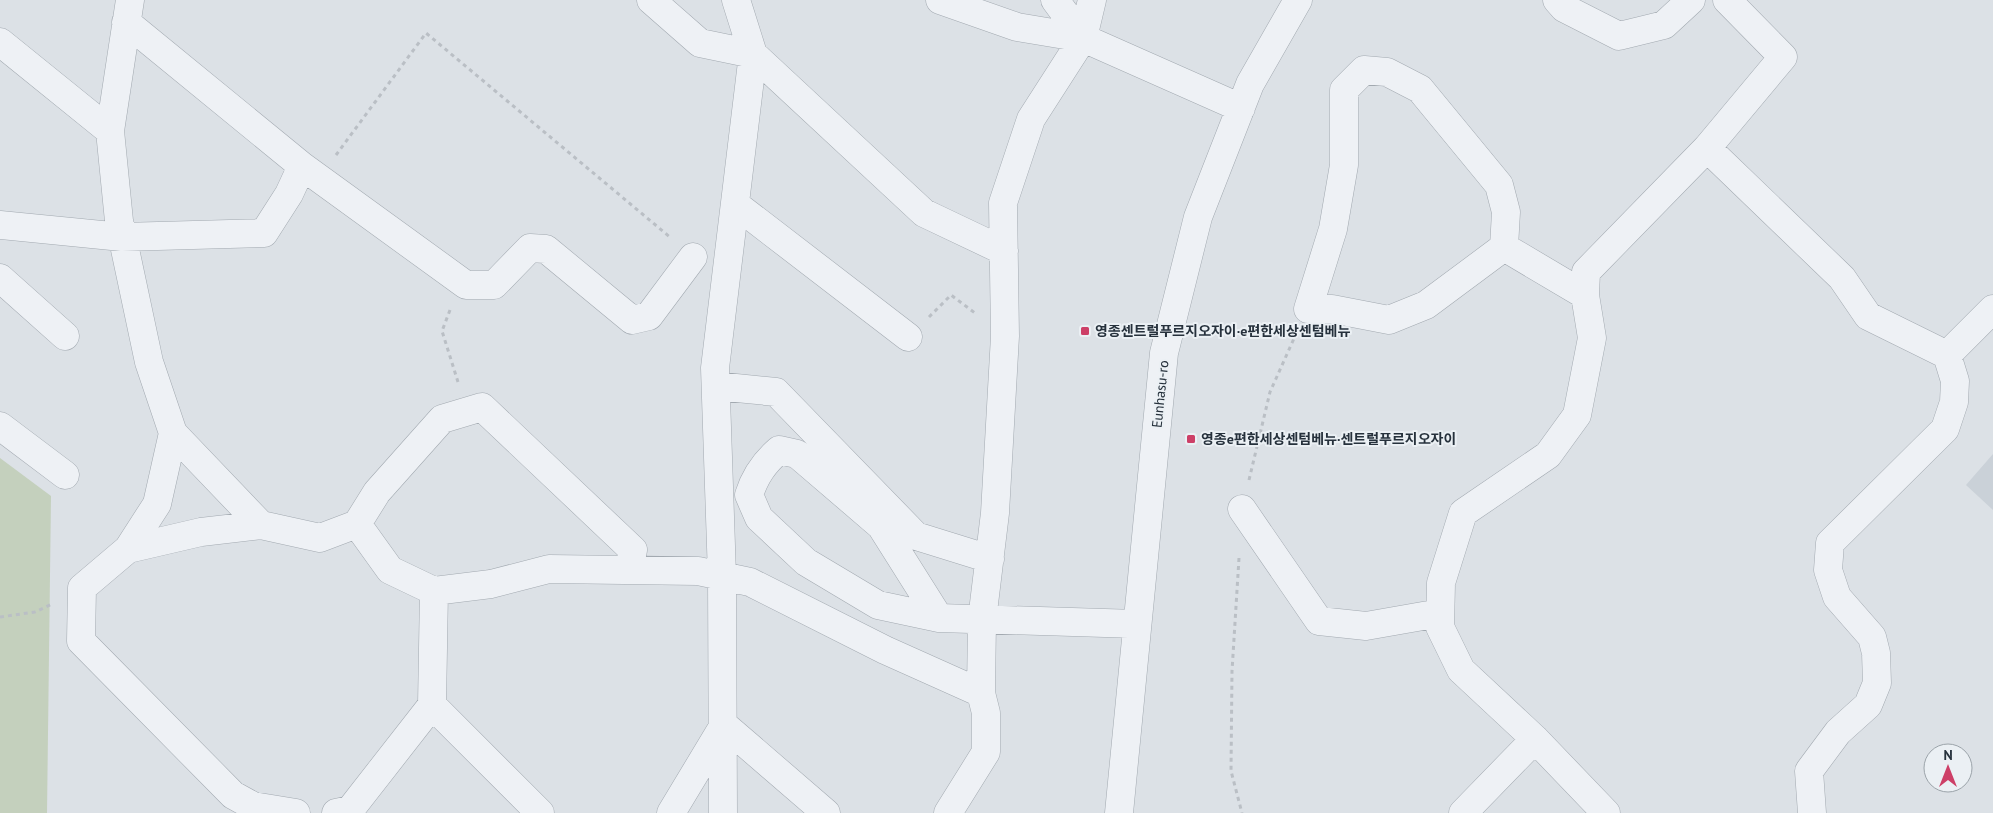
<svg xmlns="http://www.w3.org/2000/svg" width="1993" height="813" font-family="'PT Sans','Noto Sans KR',sans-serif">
  <rect width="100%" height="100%" fill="#dce1e6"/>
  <path fill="#cad1d8" d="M1993,454v56l-27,-25z"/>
  <path fill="#c4d0bd" d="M0,458l51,38 -4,317h-47z"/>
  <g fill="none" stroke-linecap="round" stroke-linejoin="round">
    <g stroke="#a2a9b0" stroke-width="29">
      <path id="minor" d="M130,0l-20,131 9,90 30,141 24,71 88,92
        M651,0l49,43 53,11 171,159 80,38
        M940,0l77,27 66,11 158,70
        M1055,0l28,38
        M1557,0l7,8 55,28 45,-11 27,-25
        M126,22l176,144 164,119h28l36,-37 16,1 86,71 17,-4 44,-59
        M0,42l110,89
        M1364,70l23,2 33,17 79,96 7,27 -2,35 -78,58 -37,15 -57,-11h-24l25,-80 11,-64v-75z
        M1707,148l135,130 26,38 79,39 8,26 -1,21 -9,27 -115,114 -2,27 9,27 35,40 4,16 1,30 -9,22 -30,27 -29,39 3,42
        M735,204l173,133
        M0,225l122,12 142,-4 25,-39 13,-28
        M1504,247l81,48
        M0,278l65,58
        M1947,355l46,-46
        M716,386l60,6 140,144 74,23
        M0,426l65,49
        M1242,509l77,112 47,5 74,-13
        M357,524l33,46 44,21 57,-7 58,-15 149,2 52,11 135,68 96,43
        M128,549l29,-45 16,-71
        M939,618l-58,-92 -84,-72 -18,-4c-15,13 -24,26 -30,45l10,23 47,44 72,43 61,13 198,6
        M432,705l108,108
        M296,813l-43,-7 -20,-11 -152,-154 1,-53 46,-39 73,-17 60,-7 59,13 37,-14 20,-32 65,-73 40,-12 151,143 -4,20
        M336,813l14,-3 82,-105 2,-114
        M671,813l53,-88 102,88
        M723,813l-1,-237 -7,-208 38,-314 -17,-54
        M948,813l38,-61v-39l-5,-20 1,-73 13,-107 10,-177 -2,-133 28,-84 52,-81 9,-38
        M1119,813l45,-460 34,-136 52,-133 48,-84
        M1463,813l72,-74
        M1606,813l-71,-74 -74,-69 -21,-43 1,-44 22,-70 85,-58 29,-40 15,-77 -7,-43 1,-23 121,-124 76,-91 -56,-57"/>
    </g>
    <path stroke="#babfc5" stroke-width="3" stroke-dasharray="4 4" stroke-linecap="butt" d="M336,155l90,-122 245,205
      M450,310l-8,21 16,51
      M929,317l22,-22 24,18
      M1249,480l21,-88 26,-58
      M1239,558l-7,113 -1,100 11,42
      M0,617l35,-5 17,-8"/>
    <use href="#minor" stroke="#eef1f5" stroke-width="28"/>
  </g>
  <g fill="#cd3f67" stroke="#ebf0f4" stroke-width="2">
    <rect x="1080" y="326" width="10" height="10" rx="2.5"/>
    <rect x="1186" y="434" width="10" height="10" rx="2.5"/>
  </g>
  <g text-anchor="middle" stroke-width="4" stroke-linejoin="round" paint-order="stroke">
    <g font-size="14" font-weight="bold" fill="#26313c" stroke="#ebf0f4" text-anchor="start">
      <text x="1095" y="336">영종센트럴푸르지오자이·e편한세상센텀베뉴</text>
      <text x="1201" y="444">영종e편한세상센텀베뉴·센트럴푸르지오자이</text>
    </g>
    <g font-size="14" fill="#26313c" stroke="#ebf0f4">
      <text transform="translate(1160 394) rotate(-84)" y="5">Eunhasu-ro</text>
    </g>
  </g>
  <g transform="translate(1948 768)"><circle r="24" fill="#ebf0f4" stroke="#9ca4aa"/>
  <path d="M0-4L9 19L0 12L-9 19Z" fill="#cd3f67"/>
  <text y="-8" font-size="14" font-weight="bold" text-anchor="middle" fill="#26313c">N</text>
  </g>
</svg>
